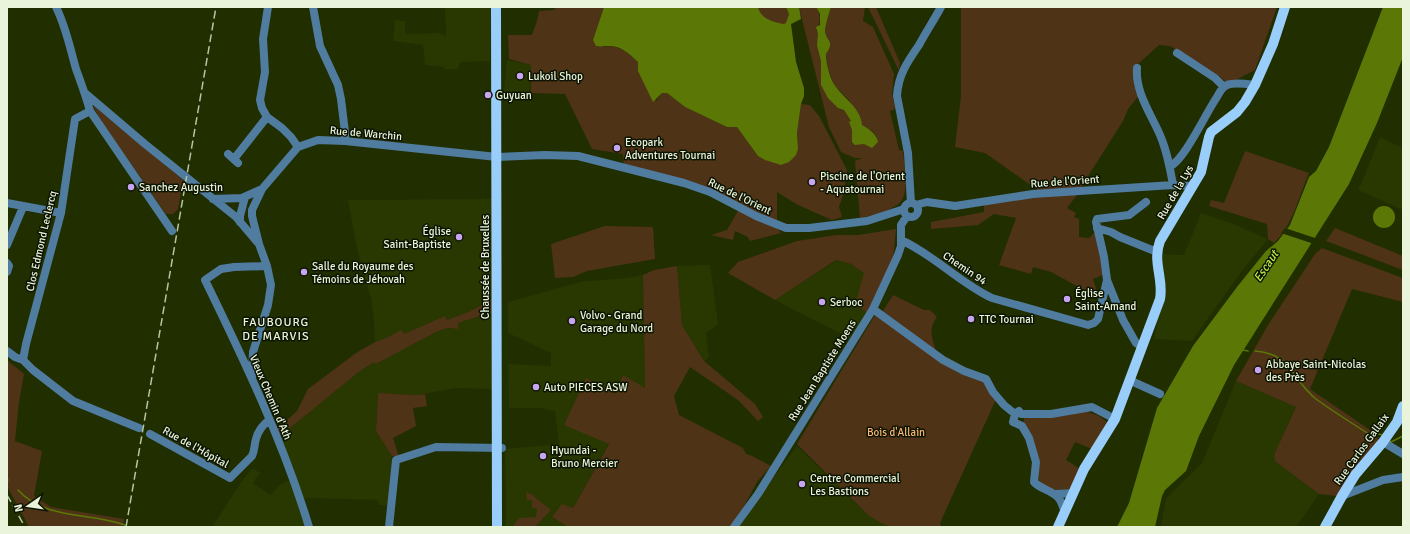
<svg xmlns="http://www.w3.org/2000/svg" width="1410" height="534" font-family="Signika,sans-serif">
  <rect width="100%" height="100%" fill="#202e00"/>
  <path fill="#283800" d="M445,7h46l-1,54 -30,1 -2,7h-13l-1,-2 -19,-2 -2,-20 -30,-4 2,-21 10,1v13l34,-1 7,3z
    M507,60l24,5 -1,31 -27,3z
    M1380,137l23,11v62l-45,-20 8,-18z
    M491,199l1,100 -21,12 -24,9 -2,-4 -41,18 -3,-3 -15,7 -11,4 -1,-23 -3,-21 -14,-49 -9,-49z
    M1201,213l30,10 37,16 -30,37 -46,65 -38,-2 9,-48 -4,-37 25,1z
    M837,260l14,4 14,9 -10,32 13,8 -19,25 -74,-38z
    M710,265l8,59 -12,9 3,25 -5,3 -22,-36 -5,-59z
    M643,275l2,113 -29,6 -30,-15 23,64 -36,65 -21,9 16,10h-62l-1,-78 54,-5 -4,-33 -15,-3h-31l-1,-44 43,2v-13l-43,-20v-31l72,-20 46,-4z
    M493,312v77l-37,-1 -39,7 -39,-2 -2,38 16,25 -4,50 -9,-1 -1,-5 -71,-2 -8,6 7,23h-94l32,-49 9,-10 7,5 -7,10 17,12 11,-11 15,-6 -17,-41 81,-66 14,-9 2,2 62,-33 10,-3 10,1v-6z
    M1236,381l60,26 -22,48 1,5 44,34 -23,33h-135l5,-29 36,-35z
    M797,446l71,69 22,12h-153l10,-15z"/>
  <path fill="#4f3316" d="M556,7h48l-11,33 10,7c14,-3 25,5 35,15v4l18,35 6,-8h5l18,14 42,20h10l21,29 40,-7 -1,-16 4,-29 9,1 9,11 28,54 -3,22 -5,15 3,10 -10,3 -34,-15 -21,-13v32l-73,-38 -80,-21 -1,-11 -31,-5 -27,-55 -34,-1v-28l-22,-6 -1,-24h24l5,-14 2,-10 15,-1z
    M758,7h28l3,7 -3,10 -2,1c-11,-3 -23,-6 -26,-18z
    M799,7h17c5,8 5,15 0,23l3,4 -2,12 4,15v9l17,38 6,2 7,11 -1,1 2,8v12l25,-5 -5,-6 -10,-6 -13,-25 -14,-14 -7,-17 -2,-15c10,-14 -1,-13 -1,-24 1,-8 4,-16 6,-23h34l-2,14 10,6 21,47 -2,19 3,16 -5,2 9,39 4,1c1,13 5,36 0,47 -4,11 -32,18 -43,20l-5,-57 7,-3h-7l-14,-6 -12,-25z
    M868,7h8l24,56 -1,8z
    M961,7h316l-22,63 -27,14 -9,-8 -49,-30 -11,-1 -22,20 4,28 -13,16 -5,12 -43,68 -41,2 -54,-38 -30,-6 6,-51z
    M94,106l89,74 -5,29 -5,5h-7l-63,-90 -9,-16z
    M1245,151l64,22c-10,23 -16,52 -35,70l-6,-4 -1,-15 -58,-18 2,-6 13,3z
    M1080,191l-13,17 9,5 -2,4 5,2v18l10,1 6,-6 4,13 4,30 -10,4 6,18 -13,-6 -35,-19 -18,-5 -2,7 -32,-9 17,-47 -22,-4 -16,11 -47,4v-7l53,-10v-8z
    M739,209l39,20 3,4 -31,8 -2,-4 -13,-6 -2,9 -22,-5 16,-5z
    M605,226l48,1 2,32 -68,12 -14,6 -18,1 -4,-34z
    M1335,228l68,28v14l-77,-29z
    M896,229l-3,31 -25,53 -13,-8 9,-32 -13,-9 -15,-4 -61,40 -47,-27 10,-11 59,-21 39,-6h22z
    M1322,248l81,30v24l-51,-13 -42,100 60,41 9,10 -42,56 -18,-2 -44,-33 -1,-6 22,-48 -60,-26 32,-56 47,-71z
    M677,266l5,59 22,36 51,43 8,13 -5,4 -20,-21 -48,-33 -16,29 5,19 64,33 3,6 6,2 19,10 -14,16 -14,26 -13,19h-72v-2l-1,2h-89l-16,-10 10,-13 11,4 36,-64 -45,-19 22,-47 30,16 7,-19 22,13 -2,-113 11,-5z
    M893,295l31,15h6l7,7c-9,11 -5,21 -1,34l50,28 11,18 -57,126 1,4h-48l-8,-2 -16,-9 -72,-72 78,-129 6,-1z
    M492,299l1,13 -35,11v6l-10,-1 -10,3 -62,33 -2,-2 -14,9 -81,66 -3,-7 21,-19 11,-22 48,-36 19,-11 11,-4 15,-8 3,4 41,-18 2,4 24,-9z
    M7,360l17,14 -5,28 -4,39 27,10 -8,45 17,11 73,12 -1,8h-94l-22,-41z
    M378,393l39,2 8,-1 2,12 -14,2 3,18 -23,12 6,19 -7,-1 -16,-25z
    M1085,411l14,5 8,6 -15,27 -17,-7 -9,18 14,9 -8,20 -22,1 -11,-9v-15l-15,-43v-5z
    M526,492l5,2 20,16 -16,17h-23l7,-9 17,-1 1,-9h-5v-8h-5z"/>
  <path fill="#5b7806" d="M604,7h154c3,12 15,15 26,17l2,-1 3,-9 -3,-7h13l2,12 -10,5 5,38 8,26v8l-3,8 -4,29 1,16 -2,6 -7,7 -8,3 -16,-5 -7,-4 -21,-29h-10l-42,-20 -18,-14h-5l-9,9 -15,-31v-9c-7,-7 -18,-17 -29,-16 -5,0 -7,1 -13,0l-3,-6z
    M816,7h15c-2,7 -5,15 -6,23 0,11 11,10 1,24 0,10 4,25 10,33 9,12 25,22 26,38 7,4 14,8 16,17l-6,6 -8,-4 -9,1 -3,-3v-12l-3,-8 2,-1 -7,-11 -6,-2 -10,-10 -7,-13v-24l-4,-15 1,-12 -2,-7 4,-2v-11z
    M1383,7h20v50l-26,66 -28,61 -115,181 -35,71 -13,35 -21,19 -3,6 -7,31h-38l12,-24 28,-95 36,-62 44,-59 29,-36 12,-10 12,-16 19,-48 7,-6 13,-24z
    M1373 217a11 11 0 1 1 22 0a11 11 0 1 1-22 0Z"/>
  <path fill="#202e00" d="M1285,228l33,11 -4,5 -33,-11z"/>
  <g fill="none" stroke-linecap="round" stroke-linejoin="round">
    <path stroke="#5b7806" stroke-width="1.5" d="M1243,350l5,1
      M1255,351c36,2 37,29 61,48 18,13 37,25 56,37l6,-2 5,1
      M1390,441l1,1 12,-6
      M7,479l1,1
      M18,490c27,30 71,22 107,35
      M133,527h1"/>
    <path stroke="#507ca0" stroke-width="8" d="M56,7c10,20 14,41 20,62 5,14 10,27 14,42l82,120
      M268,7l-5,32 2,33 -5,28 2,8 5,9 15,11 9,9 7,10
      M313,7l7,39 18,39 3,14 4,33v9
      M1177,53l38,25 9,9
      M1137,68c-2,24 14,46 23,67 7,16 10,33 13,50
      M85,93l60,51 91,73 22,26
      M228,154l10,9
      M234,159l33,-42
      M1170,166c14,-5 37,-55 47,-69 2,-4 5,-10 10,-12 7,-3 20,-1 28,0
      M213,199l29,-1 20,-9
      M904 210a7 7 0 1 1 14 0a7 7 0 1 1-14 0Z
      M7,203l54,10
      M911,203l-3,-50 -11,-57c1,-21 11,-35 22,-51 7,-13 15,-25 22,-38
      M916,205l11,-3 28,4 78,-12 140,-9 20,1
      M240,222v-6l5,-19
      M1097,228l14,4 9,5 37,15
      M901,240c33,15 59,43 91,58l96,27 6,-2 4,-4 9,-39
      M7,245l16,-38
      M7,263l2,3 -2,6
      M267,266l-33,1 -13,2 -16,11c39,80 78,161 104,247
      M873,309l70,51 21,11 22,8 7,13 11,13 11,9 -2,8 9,4 7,12 7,24 -2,20c7,8 20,8 26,18 2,3 3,8 5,12
      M1142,347l-6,-4 -13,-23 -16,-40 -3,-23 -8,-35 1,-3 32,-4 17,-13
      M7,351l8,6 8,3 10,10 40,31 66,27
      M23,360l3,-16 35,-131 14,-94 15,-8
      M252,377l1,-25 15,-47 3,-20 -4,-19 -8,-22 -7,-28v-6l10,-21 36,-42 20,-7 27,1 152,16 48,-2 33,1 106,27 26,9 46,24 30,12h23l58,-7 37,-12
      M1129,380l31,14
      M1015,414l4,-3 2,3h30l41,-7 23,12
      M150,434l80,44 22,-22c3,-6 2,-11 4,-17 2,-9 7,-14 13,-19
      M1383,442l20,12
      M1055,494l19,-1
      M1342,496l41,-16 20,-3
      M389,527l7,-67 40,-13 66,1
      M734,527l24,-33 115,-185 25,-54 3,-9v-21l6,-9"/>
    <path stroke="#99cdfa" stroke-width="10" d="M496,7l1,520
      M1058,527l26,-58 31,-50 45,-120c4,-20 -8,-37 0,-58l41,-69 8,-35 2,-5 26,-20 8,-10 10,-17 18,-41 12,-37
      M1325,527l17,-31 13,-21 28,-33 14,-20 6,-16"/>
    <path stroke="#b8c4a5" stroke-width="1.5" stroke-dasharray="8 4" stroke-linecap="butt" d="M7,495l18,32
      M126,527l90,-520"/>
  </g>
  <g fill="#c7a6ef" stroke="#0d1403" stroke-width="1.5">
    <circle cx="520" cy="76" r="4"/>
    <circle cx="488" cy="95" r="4"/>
    <circle cx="617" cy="148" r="4"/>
    <circle cx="812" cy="182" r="4"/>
    <circle cx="131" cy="187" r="4"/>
    <circle cx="459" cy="237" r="4"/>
    <circle cx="304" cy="272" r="4"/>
    <circle cx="1067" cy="299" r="4"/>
    <circle cx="822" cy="302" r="4"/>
    <circle cx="971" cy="319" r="4"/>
    <circle cx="572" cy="321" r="4"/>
    <circle cx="1258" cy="370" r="4"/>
    <circle cx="536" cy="387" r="4"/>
    <circle cx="543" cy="456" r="4"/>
    <circle cx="802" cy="484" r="4"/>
  </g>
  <g text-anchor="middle" stroke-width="3" stroke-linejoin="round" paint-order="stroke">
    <g font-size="11" fill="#e9f4da" stroke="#0d1403" text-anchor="start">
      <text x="528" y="80">Lukoil Shop</text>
      <text x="496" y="99">Guyuan</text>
      <text x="625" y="146">Ecopark<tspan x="625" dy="13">Adventures Tournai</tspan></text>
      <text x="820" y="180">Piscine de l'Orient<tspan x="820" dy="13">- Aquatournai</tspan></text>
      <text x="139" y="191">Sanchez Augustin</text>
      <text x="451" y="235" text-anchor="end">Église<tspan x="451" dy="13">Saint-Baptiste</tspan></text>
      <text x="312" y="270">Salle du Royaume des<tspan x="312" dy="13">Témoins de Jéhovah</tspan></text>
      <text x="1075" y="297">Église<tspan x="1075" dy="13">Saint-Amand</tspan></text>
      <text x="830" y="306">Serboc</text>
      <text x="580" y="319">Volvo - Grand<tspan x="580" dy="13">Garage du Nord</tspan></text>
      <text x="979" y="323">TTC Tournai</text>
      <text x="1266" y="368">Abbaye Saint-Nicolas<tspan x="1266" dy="13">des Près</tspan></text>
      <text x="544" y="391">Auto PIECES ASW</text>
      <text x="551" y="454">Hyundai -<tspan x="551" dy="13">Bruno Mercier</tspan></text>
      <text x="810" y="482">Centre Commercial<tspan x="810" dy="13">Les Bastions</tspan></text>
    </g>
    <g font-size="11" fill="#e9f4da" stroke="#0d1403">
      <text transform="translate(366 133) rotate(5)" y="4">Rue de Warchin</text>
      <text transform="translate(1065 181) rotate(-4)" y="4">Rue de l'Orient</text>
      <text transform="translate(1175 192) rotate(-60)" y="4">Rue de la Lys</text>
      <text transform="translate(740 196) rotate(26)" y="4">Rue de l'Orient</text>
      <text transform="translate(41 241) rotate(-77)" y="4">Clos Edmond Leclercq</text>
      <text transform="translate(485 267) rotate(-90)" y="4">Chaussée de Bruxelles</text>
      <text transform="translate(965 268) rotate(34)" y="4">Chemin 94</text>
      <text transform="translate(822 370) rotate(-58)" y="4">Rue Jean Baptiste Moens</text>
      <text transform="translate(271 397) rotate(67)" y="4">Vieux Chemin d'Ath</text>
      <text transform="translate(196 447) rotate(29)" y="4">Rue de l'Hôpital</text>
      <text transform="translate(1361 449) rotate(-54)" y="4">Rue Carlos Gallaix</text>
    </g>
    <g font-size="11" fill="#fbb772" stroke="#0d1403">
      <text x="896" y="436">Bois d'Allain</text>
    </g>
    <g font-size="12" font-style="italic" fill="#baec46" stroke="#0d1403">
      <text transform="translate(1266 266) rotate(-56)" y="4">Escaut</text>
    </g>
    <g font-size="12" letter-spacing="1" fill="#e9f4da" stroke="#0d1403">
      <text x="276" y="326">FAUBOURG<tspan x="276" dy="14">DE MARVIS</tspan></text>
    </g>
  </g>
  <rect width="1410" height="534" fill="none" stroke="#e9f4da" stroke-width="16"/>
  <g transform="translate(28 506) rotate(257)" stroke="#0d1403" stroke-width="3" paint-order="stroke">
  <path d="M0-3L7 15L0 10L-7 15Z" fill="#e9f4da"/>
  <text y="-6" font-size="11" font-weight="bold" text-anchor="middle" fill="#e9f4da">N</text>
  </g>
</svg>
